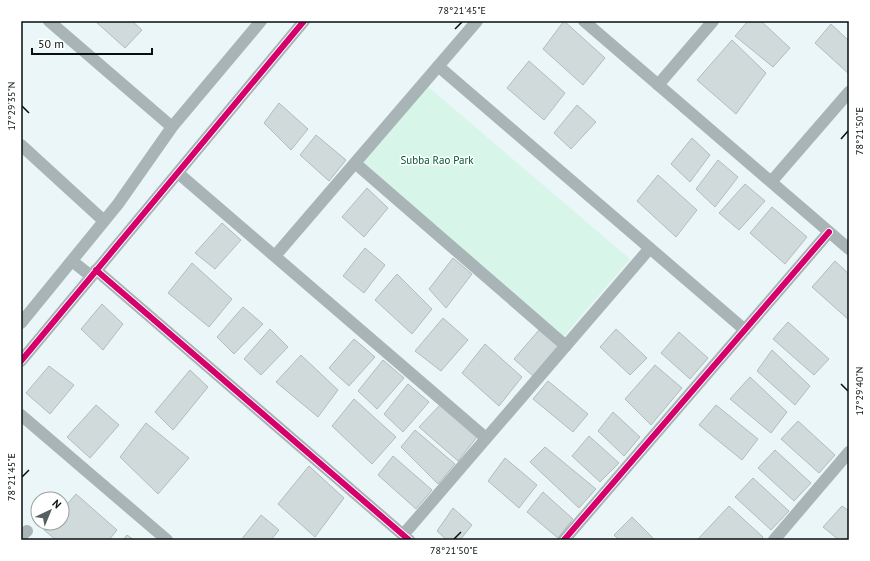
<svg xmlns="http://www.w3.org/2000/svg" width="870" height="561" font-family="'PT Sans',sans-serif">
  <rect width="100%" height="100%" fill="#eaf6f8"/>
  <path fill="#d8f5e9" d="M426,85l204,174 -66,77 -204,-174z"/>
  <path fill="#d0dada" stroke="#b1bcbc" d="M95,21h37l10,9 -17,18z
    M564,21l41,37 -22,27 -40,-36z
    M748,21h13l29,27 -17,19 -38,-31z
    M831,24l18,17v33l-34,-31z
    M732,40l34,33 -30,41 -39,-34z
    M529,61l36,32 -21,27 -37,-32z
    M279,103l29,26 -17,21 -27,-27z
    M577,105l19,17 -25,27 -17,-16z
    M316,135l30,25 -17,21 -29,-26z
    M692,138l18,17 -20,27 -19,-18z
    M718,160l20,17 -23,30 -19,-18z
    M658,175l39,35 -21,27 -39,-36z
    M745,184l20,17 -26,29 -20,-17z
    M367,188l21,20 -24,29 -22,-20z
    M772,207l35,30 -22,27 -35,-31z
    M222,223l19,17 -26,29 -20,-16z
    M365,248l20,17 -21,28 -21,-17z
    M453,258l19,16 -26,34 -17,-19z
    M835,261l14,13v46l-37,-33z
    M192,263l40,36 -23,28 -41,-34z
    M397,274l35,35 -20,25 -37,-34z
    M102,304l21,20 -20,26 -22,-21z
    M243,307l20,17 -29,30 -17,-17z
    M443,318l25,22 -27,31 -26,-20z
    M788,322l41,37 -15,16 -41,-36z
    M270,329l18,18 -27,28 -17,-16z
    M616,329l31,29 -17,17 -30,-28z
    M539,330l19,16 -25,30 -19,-17z
    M679,332l29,26 -18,21 -29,-26z
    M354,339l21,18 -26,29 -20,-18z
    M485,344l37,33 -23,29 -37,-33z
    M772,350l38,36 -15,19 -38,-34z
    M301,355l37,35 -20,27 -42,-35z
    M383,360l21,18 -27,31 -19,-18z
    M655,365l27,23 -31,37 -26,-26z
    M49,366l25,19 -24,29 -24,-21z
    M190,370l18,17 -35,43 -18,-18z
    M750,377l37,35 -16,21 -41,-34z
    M548,381l40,33 -15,18 -40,-33z
    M408,384l21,18 -26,30 -19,-18z
    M354,399l42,38 -24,27 -40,-38z
    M96,405l23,20 -29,33 -23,-21z
    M440,405l37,32 -19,24 -39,-34z
    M716,405l42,34 -16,21 -43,-35z
    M613,412l27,25 -16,19 -26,-25z
    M798,421l37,34 -16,18 -38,-34z
    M146,423l43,35 -31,36 -38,-37z
    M415,430l40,34 -17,20 -37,-37z
    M589,436l30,27 -19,19 -28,-26z
    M545,447l51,42 -17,19 -49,-46z
    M775,450l36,33 -17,18 -36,-33z
    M393,456l39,34 -16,19 -38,-34z
    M505,458l32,27 -18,23 -31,-27z
    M309,466l35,32 -29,39 -37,-33z
    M753,478l36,33 -18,19 -36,-33z
    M543,492l30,27 -15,19 -31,-26z
    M76,494l41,36 -8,10h-53l-12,-10 6,-7h12v-13z
    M729,506l34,31 -2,3h-62l-1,-1z
    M842,506l7,5v29h-10l-16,-13z
    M453,508l19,17 -12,15h-13l-10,-9z
    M261,515l18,15 -8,10h-30z
    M632,517l23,23h-36l-5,-5z
    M127,535l7,5h-11z"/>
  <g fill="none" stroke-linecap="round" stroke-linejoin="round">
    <path stroke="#a9b4b7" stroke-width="12" d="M584,21l265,228
      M438,66l307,264
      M658,85l55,-64
      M172,127l89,-106
      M21,145l83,76
      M355,163l211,183
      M178,173l308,265
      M771,182l78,-90
      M275,256l202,-235
      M72,261l19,15
      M96,270l313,270
      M21,323l97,-119 54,-77 -123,-106
      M21,361l283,-340
      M21,415l146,125
      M403,535l247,-287
      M21,536l6,-5
      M564,540l265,-308
      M774,540l75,-88"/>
    <g stroke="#fff" stroke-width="8">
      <path id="cycleway" d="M96,270l313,270
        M21,361l283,-340
        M564,540l265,-308"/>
    </g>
    <use href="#cycleway" stroke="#d6006c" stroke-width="6"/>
  </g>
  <path fill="none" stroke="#060f11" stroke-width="1.5" d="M455,29l7,-7M22,106l7,7M841,139l7,-8M841,384l7,7M22,477l7,-7M454,539l7,-7"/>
  <g text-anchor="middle" stroke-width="3" stroke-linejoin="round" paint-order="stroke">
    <g font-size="11" fill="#005535" stroke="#fff">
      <text x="437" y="164">Subba Rao Park</text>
    </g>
  </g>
  <rect width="870" height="561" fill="none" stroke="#ffffff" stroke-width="44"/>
  <g transform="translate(50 511) rotate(44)"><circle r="19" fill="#ffffff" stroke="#9b9fa0"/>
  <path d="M0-3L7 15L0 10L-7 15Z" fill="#566062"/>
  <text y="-6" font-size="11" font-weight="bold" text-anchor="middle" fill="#060f11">N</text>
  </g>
  <path d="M32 48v6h120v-6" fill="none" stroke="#060f11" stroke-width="2"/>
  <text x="38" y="48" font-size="12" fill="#060f11" stroke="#ffffff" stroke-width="3" paint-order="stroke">50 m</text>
  <rect x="22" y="22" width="826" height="517" fill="none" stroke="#060f11" stroke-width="1.5"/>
  <g font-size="10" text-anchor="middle" fill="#060f11">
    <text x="462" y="14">78°21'45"E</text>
    <text transform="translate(11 106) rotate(-90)" y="4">17°29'35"N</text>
    <text transform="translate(859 131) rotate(-90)" y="4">78°21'50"E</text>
    <text transform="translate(859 391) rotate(-90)" y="4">17°29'40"N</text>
    <text transform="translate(11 477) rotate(-90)" y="4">78°21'45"E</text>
    <text x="454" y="554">78°21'50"E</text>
  </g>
</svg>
